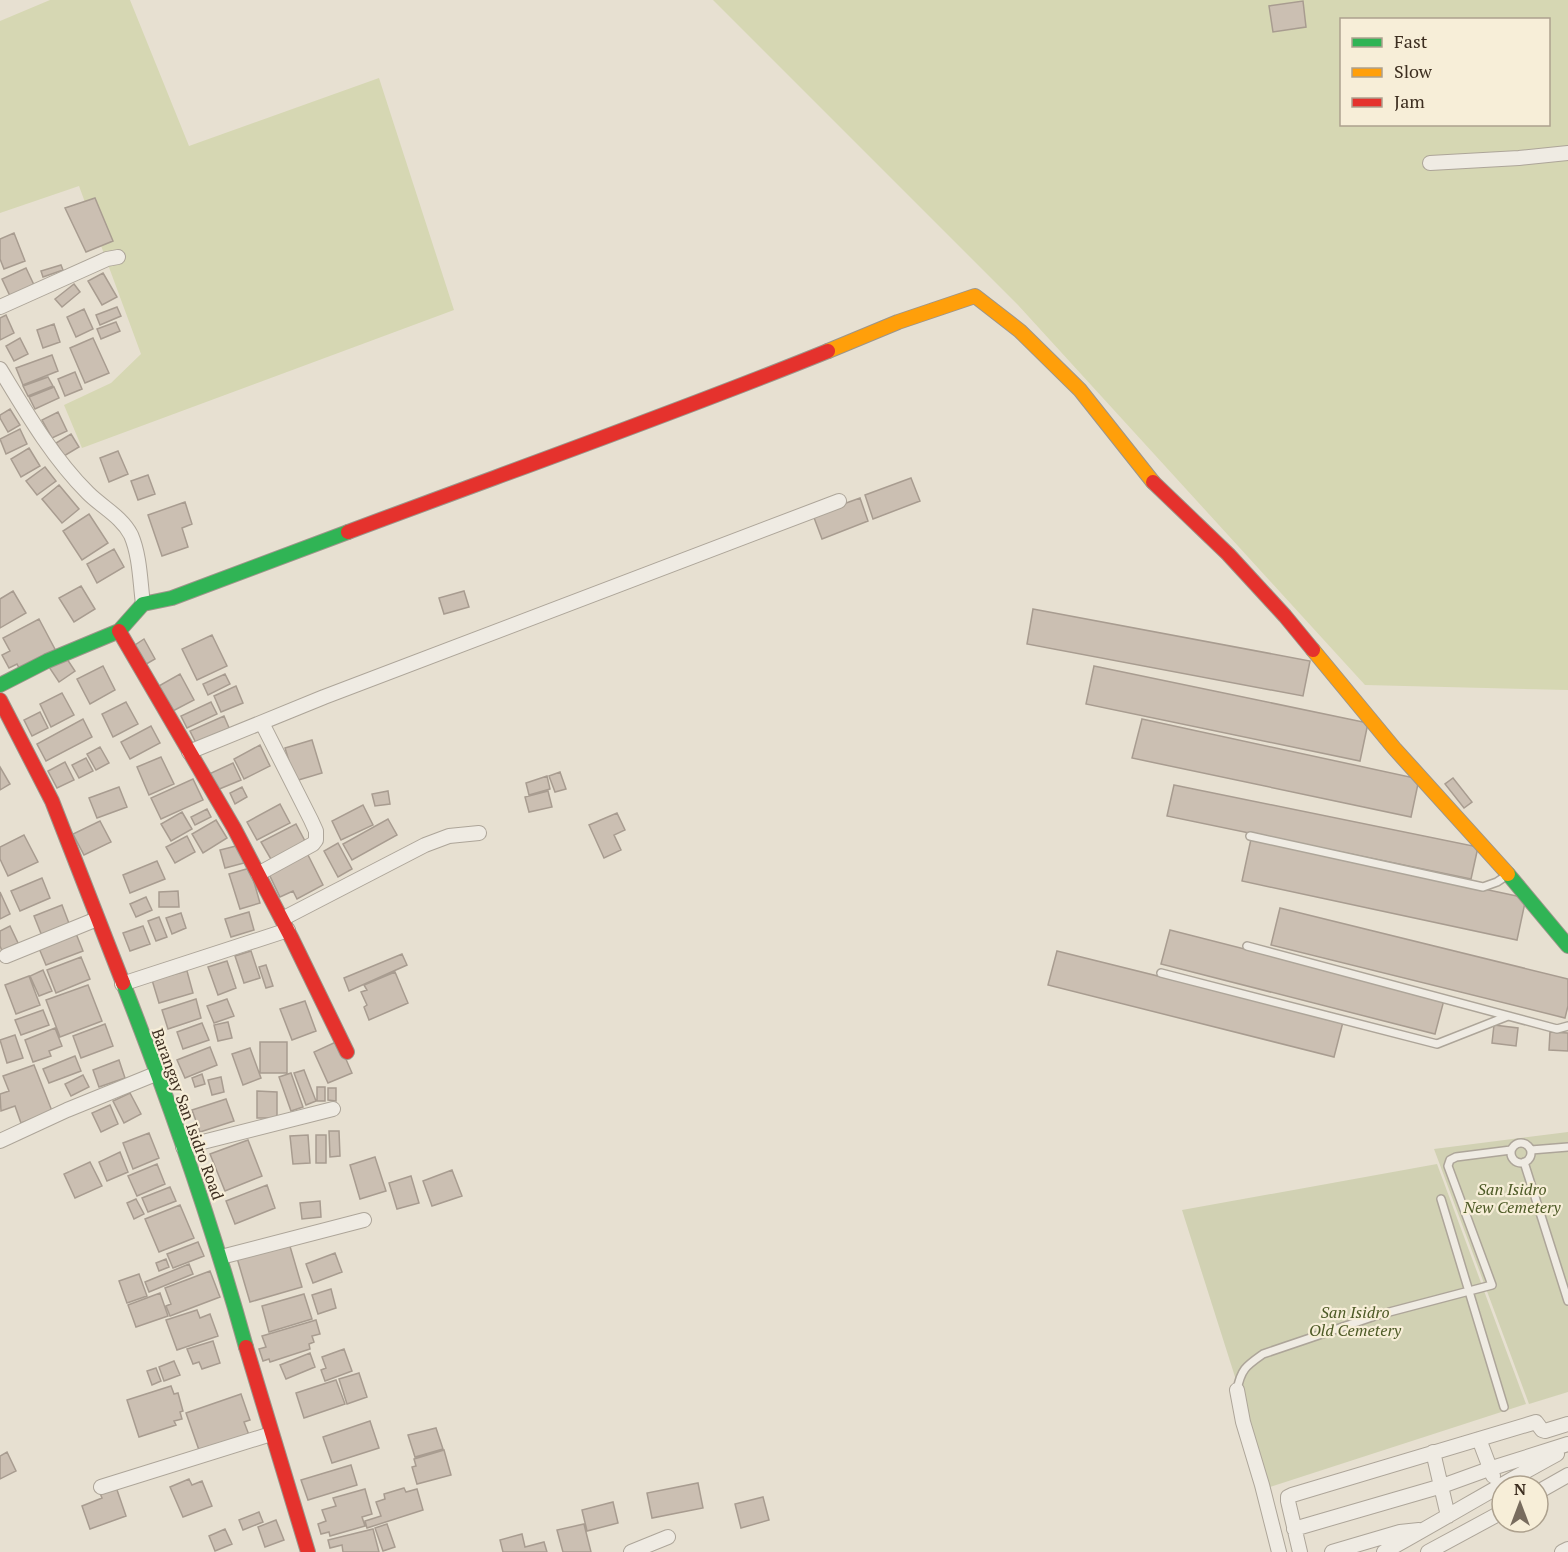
<svg xmlns="http://www.w3.org/2000/svg" width="1568" height="1552" font-family="'PT Serif',serif">
  <rect width="100%" height="100%" fill="#e7e0d1"/>
  <path fill="#d6d7b3" fill-rule="evenodd" d="M50,0h80l59,146 190,-68 75,232 -372,138 -18,-43 47,-22 30,-29 -62,-168 -79,27v-192z
    M713,0h855v690l-203,-5 -347,-380zM1342,20h206v104h-206z"/>
  <path fill="#d1d1b3" d="M1568,1132v260l-39,12 -95,-255z
    M1437,1164l89,240 -256,83 -88,-277z"/>
  <path fill="#cbbfb2" stroke="#a89c90" stroke-width="1.5" d="M1303,1l3,26 -33,5 -4,-26z
    M95,198l18,43 -27,11 -21,-44z
    M14,233l11,28 -21,8 -4,-10v-20z
    M61,265l2,5 -20,7 -2,-6z
    M26,268l8,17 -24,11 -8,-17z
    M103,273l14,24 -15,8 -14,-24z
    M74,284l6,8 -18,15 -7,-8z
    M117,307l4,9 -21,9 -4,-10z
    M84,309l9,20 -17,8 -9,-20z
    M6,315l8,18 -14,7v-22z
    M116,322l4,9 -19,8 -4,-10z
    M54,324l6,18 -17,6 -6,-18z
    M20,338l8,16 -14,7 -8,-15z
    M93,338l16,35 -24,10 -15,-35z
    M52,355l6,16 -35,14 -7,-17z
    M75,372l7,17 -17,7 -7,-17z
    M48,377l5,9 -25,10 -5,-10z
    M54,387l5,11 -24,11 -6,-12z
    M10,409l10,16 -12,7 -8,-14v-3z
    M58,412l9,19 -15,7 -10,-18z
    M20,429l7,15 -21,10 -6,-15z
    M71,434l8,13 -15,9 -8,-13z
    M29,448l11,18 -19,11 -10,-18z
    M118,451l10,23 -19,8 -9,-24z
    M45,467l11,14 -19,14 -11,-14z
    M148,475l7,19 -17,6 -7,-19z
    M911,478l9,23 -47,18 -8,-24z
    M59,485l20,24 -17,14 -20,-24z
    M860,498l8,23 -46,18 -9,-24z
    M185,502l7,22 -10,4 6,19 -26,9 -14,-41z
    M89,514l19,29 -26,17 -19,-29z
    M114,549l10,18 -27,16 -10,-19z
    M81,586l14,23 -21,13 -15,-24z
    M13,591l13,22 -26,15v-29z
    M464,591l5,16 -25,7 -5,-16z
    M1033,609l277,52 -7,35 -276,-52z
    M39,619l18,34 -36,19 -4,-8 -8,4 -7,-13 8,-4 -7,-13z
    M212,635l15,31 -30,14 -15,-31z
    M144,639l11,20 -12,7 -11,-19z
    M65,656l10,15 -16,11 -10,-15z
    M103,666l12,24 -25,14 -13,-25z
    M1094,666l274,57 -8,38 -274,-57z
    M180,674l14,26 -23,12 -14,-25z
    M225,674l5,10 -22,11 -5,-11z
    M236,686l7,17 -22,9 -7,-16z
    M62,693l12,22 -23,12 -11,-23z
    M126,702l12,22 -25,13 -11,-23z
    M211,702l6,12 -30,14 -6,-12z
    M40,712l8,16 -16,8 -8,-16z
    M224,716l6,14 -33,15 -7,-14z
    M83,719l9,18 -46,24 -9,-17z
    M1142,719l277,60 -8,38 -279,-59z
    M151,726l9,17 -30,16 -9,-17z
    M312,740l10,33 -27,8 -10,-33z
    M260,745l10,21 -26,13 -10,-20z
    M100,747l9,16 -13,7 -9,-16z
    M161,757l13,27 -25,11 -12,-28z
    M86,758l7,13 -14,7 -7,-13z
    M65,762l9,18 -17,8 -9,-17z
    M233,763l8,17 -24,10 -8,-16z
    M0,767l10,17 -10,6z
    M560,772l6,17 -11,3 -6,-16z
    M547,776l3,13 -21,6 -3,-12z
    M1453,778l19,24 -8,6 -19,-24z
    M193,779l10,21 -42,19 -10,-21z
    M1174,785l304,62 -7,32 -304,-63z
    M119,787l8,20 -30,11 -8,-20z
    M242,787l5,10 -12,7 -5,-11z
    M388,791l2,13 -15,2 -3,-12z
    M548,791l4,16 -23,5 -4,-15z
    M280,804l10,19 -33,17 -10,-18z
    M363,805l10,20 -32,15 -9,-19z
    M207,809l4,8 -16,8 -4,-8z
    M182,812l10,17 -21,12 -10,-17z
    M617,813l8,17 -11,5 7,15 -17,8 -15,-33z
    M388,819l9,16 -45,25 -9,-16z
    M216,820l11,18 -24,15 -11,-19z
    M100,821l11,21 -27,13 -11,-21z
    M296,824l10,19 -34,18 -11,-19z
    M24,835l14,27 -30,14 -8,-17v-12z
    M187,836l8,16 -20,11 -9,-16z
    M1251,839l275,59 -9,42 -275,-59z
    M338,843l14,26 -14,8 -14,-26z
    M240,845l4,18 -19,5 -5,-18z
    M307,853l16,32 -26,14 -4,-8 -13,6 -12,-25z
    M157,861l8,18 -35,14 -7,-18z
    M250,868l10,35 -20,6 -11,-35z
    M42,878l8,20 -30,13 -9,-20z
    M178,891l1,16h-20v-15z
    M0,892l10,22 -10,5z
    M146,897l6,13 -16,7 -6,-13z
    M62,905l8,21 -28,10 -8,-20z
    M1280,908l288,71v27l-3,12 -294,-73z
    M249,912l5,18 -23,7 -6,-18z
    M181,913l5,15 -14,6 -6,-16z
    M159,917l8,20 -11,4 -8,-20z
    M10,926l8,17 -16,8 -2,-5v-15z
    M143,926l7,18 -20,7 -7,-18z
    M1170,930l274,70 -9,34 -274,-70z
    M75,931l8,20 -37,14 -8,-19z
    M251,951l9,27 -16,5 -9,-27z
    M1057,951l286,71 -9,35 -286,-72z
    M402,954l5,11 -58,26 -5,-13z
    M81,957l9,22 -34,14 -9,-23z
    M227,961l9,27 -18,7 -10,-28z
    M266,965l7,21 -7,2 -7,-21z
    M43,970l9,21 -13,5 -9,-20z
    M187,971l6,22 -34,10 -7,-23z
    M395,972l13,31 -39,17 -5,-13 3,-2 -6,-13 6,-2 -3,-5z
    M29,976l11,29 -24,9 -11,-29z
    M88,985l14,36 -42,16 -14,-37z
    M196,999l5,19 -33,11 -6,-19z
    M227,999l7,17 -20,7 -7,-17z
    M305,1001l11,30 -24,9 -12,-31z
    M43,1010l6,15 -28,10 -6,-15z
    M228,1022l4,16 -14,3 -4,-16z
    M202,1023l7,17 -26,9 -6,-17z
    M105,1024l8,22 -32,12 -8,-22z
    M1494,1025l24,3 -2,18 -24,-3z
    M55,1028l7,18 -13,5 2,5 -18,6 -8,-22z
    M1550,1032l18,1v18l-19,-1z
    M15,1035l8,23 -16,5 -7,-23z
    M338,1041l14,32 -24,10 -14,-31z
    M260,1042h27v31h-27z
    M210,1047l7,18 -32,13 -8,-18z
    M250,1048l11,30 -18,7 -11,-31z
    M75,1056l6,15 -32,12 -6,-14z
    M119,1060l6,18 -26,9 -6,-17z
    M34,1065l18,46 -31,12 -6,-17 -14,5 -1,-17 9,-3 -6,-15z
    M304,1070l12,31 -10,4 -12,-32z
    M291,1073l12,34 -12,4 -12,-34z
    M202,1074l3,10 -10,3 -3,-9z
    M83,1075l6,12 -18,9 -6,-12z
    M221,1077l3,15 -12,3 -4,-15z
    M317,1087h8v14h-8z
    M328,1088h8v13l-8,-1z
    M257,1091l20,1v26h-20z
    M130,1093l11,21 -17,9 -11,-22z
    M226,1099l8,22 -34,11 -8,-22z
    M110,1105l8,19 -17,8 -9,-19z
    M329,1131h10l1,25 -10,1z
    M149,1133l10,25 -26,11 -10,-26z
    M308,1135l2,28 -17,1 -3,-28z
    M316,1135h10v28h-10z
    M248,1140l14,36 -37,15 -15,-37z
    M120,1152l8,20 -21,9 -8,-19z
    M375,1157l11,34 -26,8 -10,-34z
    M90,1162l12,24 -27,12 -11,-24z
    M157,1164l8,20 -28,12 -9,-20z
    M452,1170l10,26 -30,10 -9,-25z
    M411,1176l8,27 -22,6 -8,-26z
    M267,1185l8,23 -40,16 -9,-23z
    M170,1187l6,14 -28,11 -6,-14z
    M136,1199l8,15 -10,5 -7,-16z
    M320,1201l1,16 -19,2 -2,-16z
    M180,1205l14,33 -35,14 -14,-33z
    M198,1242l6,14 -31,12 -6,-14z
    M289,1243l13,44 -52,15 -13,-44z
    M335,1253l7,19 -29,11 -7,-19z
    M166,1259l3,8 -10,4 -3,-8z
    M189,1264l4,10 -44,18 -4,-10z
    M210,1271l10,26 -50,19 -4,-10 5,-2 -6,-16z
    M139,1274l8,22 -20,7 -8,-22z
    M331,1289l5,19 -18,6 -6,-19z
    M160,1293l8,23 -32,11 -8,-22z
    M304,1294l8,25 -43,13 -7,-26z
    M197,1310l3,8 10,-4 8,22 -41,14 -11,-30z
    M316,1320l4,14 -8,2 2,6 -5,2 1,5 -40,13 -1,-3 -6,2 -4,-12 7,-2 -4,-11z
    M213,1341l7,22 -18,6 -3,-7 -6,2 -6,-15z
    M344,1349l8,22 -27,10 -4,-11 5,-2 -4,-11z
    M310,1353l5,14 -29,12 -6,-14z
    M174,1361l6,14 -16,6 -5,-14z
    M156,1368l5,13 -9,4 -5,-14z
    M359,1373l8,24 -20,7 -8,-25z
    M336,1380l9,24 -41,14 -8,-25z
    M171,1386l3,8 4,-1 5,18 -3,1 2,7 -8,2 2,4 -37,12 -12,-37z
    M241,1394l9,26 -6,2 5,13 -49,18 -14,-40z
    M370,1421l9,27 -47,15 -9,-26z
    M436,1428l7,21 -28,8 -7,-22z
    M444,1450l7,25 -34,9 -5,-17 4,-1 -2,-7z
    M7,1452l9,19 -16,8v-23z
    M351,1465l6,20 -49,15 -7,-20z
    M189,1479l3,6 10,-4 10,25 -29,11 -13,-30z
    M698,1483l5,25 -51,10 -5,-25z
    M116,1487l10,29 -36,13 -8,-23 20,-8 -2,-5z
    M404,1488l2,4 11,-3 6,21 -56,18 -2,-7 16,-5 -5,-14 9,-3 -1,-5z
    M365,1489l7,25 -10,3 3,9 -35,10 -1,-4 -8,2 -3,-10 8,-3 -4,-11 14,-4 -3,-8z
    M763,1497l6,23 -28,8 -6,-24z
    M613,1502l5,21 -31,8 -5,-21z
    M259,1512l4,10 -20,8 -4,-10z
    M276,1520l8,20 -19,7 -7,-20z
    M387,1524l8,23 -12,4 -8,-23z
    M584,1524l7,28h-28l-6,-22z
    M225,1529l7,15 -17,7 -6,-15z
    M373,1529l6,23h-36l-1,-7 -12,3 -2,-8z
    M522,1534l3,13 19,-5 3,10h-44l-3,-12z"/>
  <g fill="none" stroke-linecap="round" stroke-linejoin="round">
    <g stroke="#ada599" stroke-width="10">
      <path id="lane" d="M1250,836l233,51 14,-5 9,-6
        M1247,946l310,83 11,-3
        M1161,973l276,71 71,-28
        M1511 1153a10 10 0 1 1 20 0a10 10 0 1 1-20 0Z
        M1531,1150l37,-3
        M1524,1162l44,139
        M1441,1199l63,208
        M1237,1390c4,-21 9,-24 26,-36l115,-39 114,-30 -44,-119 2,-6 6,-3 55,-7"/>
    </g>
    <g stroke="#ada599" stroke-width="16">
      <path id="street" d="M1430,163l89,-5 49,-5
        M0,307l107,-48 11,-2
        M0,369c26,43 52,88 88,124 14,14 34,24 43,42 9,21 9,46 12,69
        M189,752l135,-55 515,-196
        M258,874l55,-30 3,-4v-9l-5,-11 -49,-97
        M282,919l143,-74 24,-9 30,-3
        M6,956l91,-37
        M122,984l166,-54
        M0,1141l67,-31 91,-37
        M183,1147l150,-38
        M221,1257l143,-37
        M1237,1390l6,32 19,63 17,67
        M1479,1439l14,37
        M1433,1452l15,64
        M101,1487l170,-53
        M1538,1492l30,-17
        M1294,1529l148,-43 47,-17 79,-25
        M631,1552l37,-15
        M1300,1552l-12,-51v-4l4,-2 244,-73 6,8 3,1 23,-7
        M1332,1552l68,-20 19,-2
        M1384,1552c58,-32 114,-66 173,-98
        M1428,1552l74,-40
        M1562,1552l6,-3"/>
    </g>
    <g stroke="#9c958a" stroke-width="16">
      <path id="fast" d="M0,685l47,-24 72,-30 24,-27 29,-6 176,-66
        M1508,874l60,72
        M123,983c47,120 89,241 123,364"/>
    </g>
    <g stroke="#9c958a" stroke-width="16">
      <path id="slow" d="M828,351l70,-29 77,-26 45,35 60,59 73,92
        M1313,650l81,98 114,126"/>
    </g>
    <g stroke="#9c958a" stroke-width="16">
      <path id="jam" d="M1153,482l75,72 57,62 28,34
        M348,532c160,-60 322,-117 480,-181
        M119,631l115,197 58,111 55,113
        M0,700l52,101 71,182
        M246,1347l62,205"/>
    </g>
    <use href="#lane" stroke="#efebe3" stroke-width="7"/>
    <use href="#street" stroke="#efebe3" stroke-width="14"/>
    <use href="#fast" stroke="#30b455" stroke-width="14"/>
    <use href="#slow" stroke="#ff9f0a" stroke-width="14"/>
    <use href="#jam" stroke="#e5322d" stroke-width="14"/>
  </g>
  <g text-anchor="middle" stroke-width="4.5" stroke-linejoin="round" paint-order="stroke">
    <g font-size="16" fill="#3d2e20" stroke="#f7eed8">
      <text transform="translate(188 1114) rotate(70)" y="6">Barangay San Isidro Road</text>
    </g>
    <g font-size="16" font-style="italic" fill="#4d5a26" stroke="#f7eed8">
      <text x="1512" y="1195">San Isidro<tspan x="1512" dy="18">New Cemetery</tspan></text>
      <text x="1355" y="1318">San Isidro<tspan x="1355" dy="18">Old Cemetery</tspan></text>
    </g>
  </g>
  <rect x="1340" y="18" width="210" height="108" fill="#f7eed8" stroke="#ada18e" stroke-width="1.5"/>
  <rect x="1352" y="38" width="30" height="9" fill="#30b455" stroke="#ada18e" stroke-width="1.5"/>
  <text x="1394" y="48" font-size="18" fill="#3d2e20">Fast</text>
  <rect x="1352" y="68" width="30" height="9" fill="#ff9f0a" stroke="#ada18e" stroke-width="1.5"/>
  <text x="1394" y="78" font-size="18" fill="#3d2e20">Slow</text>
  <rect x="1352" y="98" width="30" height="9" fill="#e5322d" stroke="#ada18e" stroke-width="1.5"/>
  <text x="1394" y="108" font-size="18" fill="#3d2e20">Jam</text>
  <g transform="translate(1520 1504)"><circle r="28" fill="#f7eed8" stroke="#ada18e" stroke-width="1.5"/>
  <path d="M0-4.5L10 22L0 15L-10 22Z" fill="#786c5e"/>
  <text y="-9" font-size="16" font-weight="bold" text-anchor="middle" fill="#3d2e20">N</text>
  </g>
</svg>
